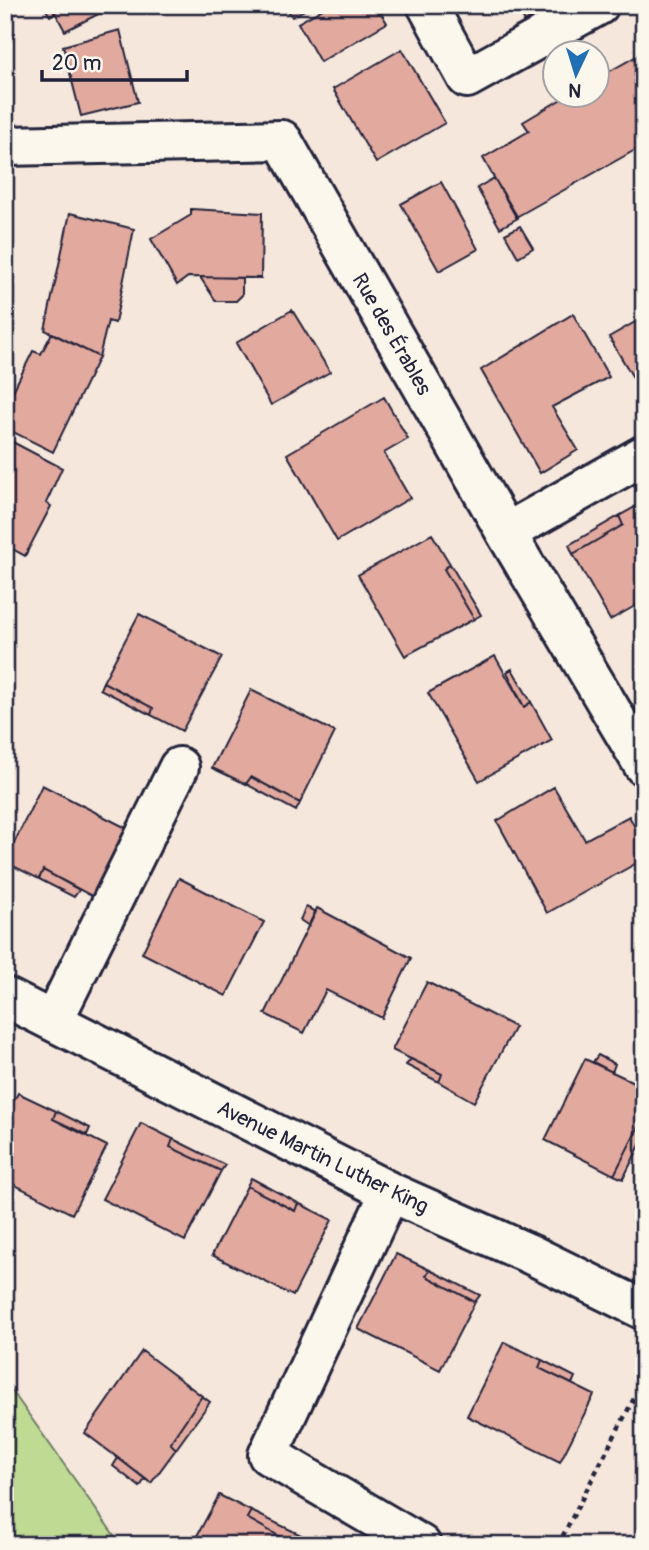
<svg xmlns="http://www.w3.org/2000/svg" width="649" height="1550" font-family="Pangolin,sans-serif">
  <rect width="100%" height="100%" fill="#f6e7dc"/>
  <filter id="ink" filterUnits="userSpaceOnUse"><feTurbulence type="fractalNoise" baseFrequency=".0143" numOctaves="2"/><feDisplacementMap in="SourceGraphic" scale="14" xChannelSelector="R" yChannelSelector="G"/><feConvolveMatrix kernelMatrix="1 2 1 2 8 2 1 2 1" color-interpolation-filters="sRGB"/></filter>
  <g filter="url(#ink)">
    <path fill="#bfdb93" stroke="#707e67" stroke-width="2" d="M5,1381l116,164h-116z"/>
    <path fill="#e2a99e" stroke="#22223b" stroke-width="2" d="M43,5h8l4,8 -5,3z
      M51,5h65l-51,26z
      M285,5h28l-21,12z
      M330,5h46l11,18 -67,39 -22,-39z
      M515,5h40l-30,17z
      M120,30l18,72 -57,14 -18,-70z
      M402,49l43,74 -69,40 -43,-74z
      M644,52v93l-128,72 -33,-59 46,-27 -6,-9 47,-28h26v-15z
      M494,178l24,40 -18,10 -23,-40z
      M441,182l37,67 -39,22 -38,-67z
      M191,209l71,4 -1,65 -73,-1 -11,8 -26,-46 40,-24z
      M70,213l64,16 -19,94 -7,-2 -9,36 -54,-27z
      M520,226l13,22 -15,9 -13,-23z
      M200,277l42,1v17l-6,6h-20z
      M292,310l38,62 -59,33 -35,-62z
      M573,314l36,63 -57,30 26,43 -38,23 -59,-103z
      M644,317v79l-35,-59z
      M52,333l47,24 -46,95 -48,-24v-21l28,-56 8,3z
      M384,397l24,42 -24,14 26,45 -73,43 -50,-87z
      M5,438l57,30 -16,35 5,3 -26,50 -20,-11z
      M644,502v99l-34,19 -37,-66 50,-29 -4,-9z
      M619,516l4,9 -50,29 -4,-9z
      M432,534l18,30 -6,5 30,50 -69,37 -47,-81z
      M5,556l7,4 -7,13z
      M450,564l31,51 -7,4 -30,-50z
      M139,614l83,43 -40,74 -31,-16 2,-7 -50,-26z
      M495,656l29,51 7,-5 21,38 -73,41 -51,-88z
      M512,669l19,33 -7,5 -17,-35z
      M103,682l50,26 -2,7 -51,-26z
      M251,690l84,42 -35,71 -49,-26 -5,7 -34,-16z
      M251,777l49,26 -4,8 -50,-27z
      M42,785l92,47 -35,68 -56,-30 -4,9 -34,-17z
      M554,787l31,53 44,-24 15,28v15l-97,54 -50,-92z
      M43,870l36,20 -5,7 -35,-18z
      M179,878l85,44 -38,74 -84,-43z
      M306,907l10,5 -7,14 -9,-6z
      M317,908l94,50 -29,60 -56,-28 -22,43 -39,-19z
      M427,982l88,45 -41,75 -35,-20 3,-8 -50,-24z
      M598,1055l17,9 -3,8 -19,-10z
      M411,1059l31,15 -3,8 -33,-17z
      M585,1059l59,28v34l-2,-1 -28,55 -69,-35z
      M18,1093l38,18 -3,8 54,27 -35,68 -67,-34v-63z
      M56,1111l34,17 -3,7 -34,-16z
      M642,1120l2,1v16l-21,42 -9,-4z
      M141,1123l32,16 -3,8 51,24 -36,70 -83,-42z
      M173,1139l52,26 -4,6 -51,-24z
      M251,1178l47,25 -3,8 -48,-25z
      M247,1186l48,25 3,-8 34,17 -39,76 -81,-41z
      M396,1254l34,16 -4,6 49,26 -35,68 -82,-41z
      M430,1270l50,25 -5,7 -49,-26z
      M504,1342l38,18 -3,8 55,27 -34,67 -93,-46z
      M142,1351l60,45 -32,47 6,6 -25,34 -66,-50z
      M542,1360l33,17 -3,7 -33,-16z
      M202,1396l8,6 -34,47 -6,-6z
      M118,1458l27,21 -5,8 -27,-21z
      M219,1495l32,16 -4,7 47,27h-102z
      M251,1511l50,24 -6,10 -48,-27z"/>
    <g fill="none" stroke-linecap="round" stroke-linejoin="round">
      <g stroke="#22223b" stroke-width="44">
        <path id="minor" d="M427,5l40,73 132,-73
          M5,146l277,-6 224,393 138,233
          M506,533l138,-78
          M5,997l385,195 140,62 114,56
          M53,1021l126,-254
          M390,1192l-122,263 153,90"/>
      </g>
      <path stroke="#22223b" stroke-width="4.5" stroke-dasharray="5 5" stroke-linecap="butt" d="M558,1545l86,-166"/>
      <use href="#minor" stroke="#fbf7ec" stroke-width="38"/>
    </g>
  </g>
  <g text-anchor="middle" stroke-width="6" stroke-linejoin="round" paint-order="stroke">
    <g font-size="21" fill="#22223b" stroke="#fbf7ec">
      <text transform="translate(392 334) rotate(60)" y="7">Rue des Érables</text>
      <text transform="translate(323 1157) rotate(26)" y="7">Avenue Martin Luther King</text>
    </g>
  </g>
  <rect width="649" height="1550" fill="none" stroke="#fbf7ec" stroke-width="28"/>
  <rect x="14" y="14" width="621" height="1522" fill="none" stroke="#22223b" stroke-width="2.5" filter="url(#ink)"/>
  <g transform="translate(576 74) rotate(184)"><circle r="33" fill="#fbf7ec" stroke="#a4a2a5" stroke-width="2"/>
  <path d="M0-5L12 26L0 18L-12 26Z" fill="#1f6fb2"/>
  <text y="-10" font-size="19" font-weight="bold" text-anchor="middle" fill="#22223b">N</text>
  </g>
  <path d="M42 70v10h145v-10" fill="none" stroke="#22223b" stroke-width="3.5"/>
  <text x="52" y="70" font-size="21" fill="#22223b" stroke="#fbf7ec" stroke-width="5" paint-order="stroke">20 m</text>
</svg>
